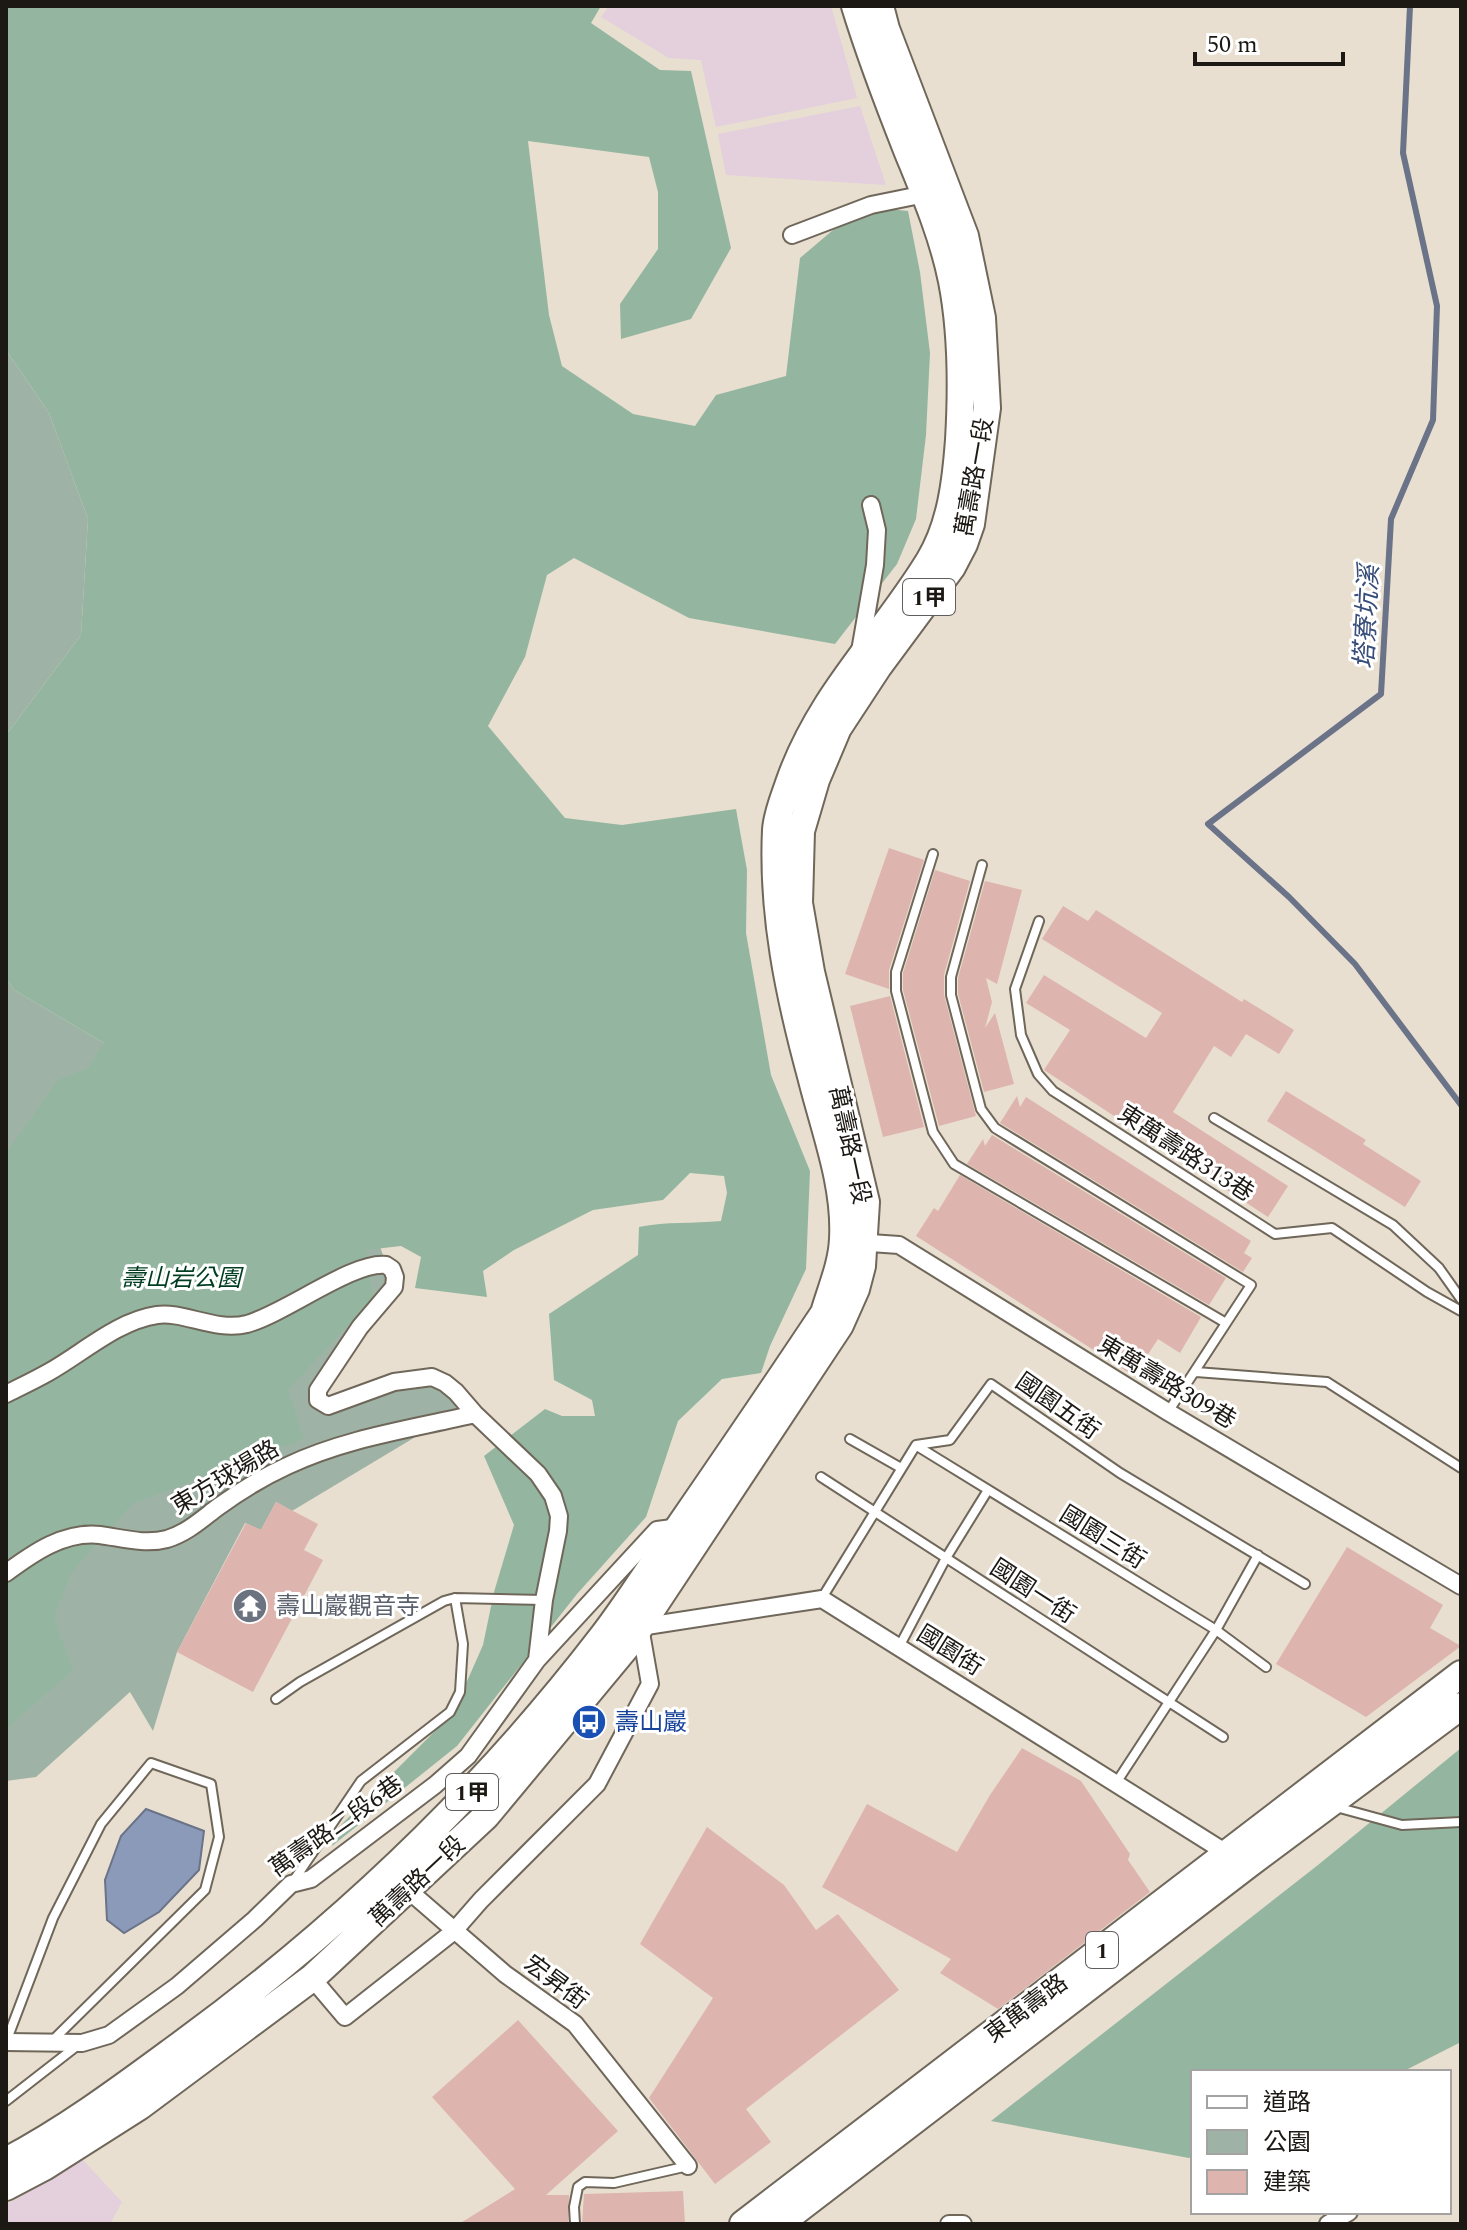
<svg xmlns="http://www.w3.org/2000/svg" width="1467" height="2230" font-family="Spectral,'Noto Sans TC',serif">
  <rect width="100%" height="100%" fill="#e8dfd0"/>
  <path fill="#e4cfdd" d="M609,6h222l26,92 -141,29 -15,-67 -32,-2 -68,-41z
    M860,106l26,79 -160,-10 -8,-41z
    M83,2160l39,42 -12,22h-104v-19z"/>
  <path fill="#9eb3a5" d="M6,350l43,63 39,106 -7,116 -75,100z
    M6,978l8,12 90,53 269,183 13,38 9,13 -77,123 55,-10 72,-7 22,23 -175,105 -16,-9 -15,28 -16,-7 -68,129 -24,79 -23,-39 -94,85 -30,4z"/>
  <path fill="#94b6a0" d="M6,6h595l-10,17 69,47 31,1 40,177 -40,71 -70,20 -1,-35 38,-55v-57l-9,-35 -121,-16 21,174 13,51 71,48 62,12 21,-31 70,-19 14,-118 33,-28 46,-22 29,3 12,61 10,81 -4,82 -10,84 -19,45 -62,80 -146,-26 -115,-60 -27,17 -22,82 -37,69 77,92 57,7 114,-16 11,61 -1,63 25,142 39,96 -4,98 -36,77 -9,27 -39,6 -44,42 -32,96 -69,77 -120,152 -125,100 6,-18 115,-115 30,-68 11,-53 20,-67 -30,-69 61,-47 17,7h33l-3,-16 -38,-20 -5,-66 89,-59 1,-28c28,-6 54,-3 82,-6l6,-28 -3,-17 -34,-3 -27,27 -70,10 -79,40 -31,21 4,26 -72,-9 6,-31 -20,-11 -35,4 7,48 -85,92 16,49 -172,65 -61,69 -17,44 19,53 -67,59v-576l52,-73 30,-12 16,-25 -90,-53 -8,-12v-243l75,-100 7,-116 -39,-106 -43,-63z
    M1461,1748v294l-59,30h-209v85l-4,1 -198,-37 327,-256z"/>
  <path fill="#8b9ab9" stroke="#6a7387" stroke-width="2" d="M146,1809l58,22 -5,39 -40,42 -35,21 -17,-13 -2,-40 16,-44z"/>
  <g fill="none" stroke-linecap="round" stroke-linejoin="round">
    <path stroke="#6a7387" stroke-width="6" d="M1410,6l-7,147 34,153 -4,114 -42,99 -10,175 -173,130 81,73 66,67 106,141"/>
  </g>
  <path fill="#deb4af" d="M889,848l35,12 -35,110v19l-44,-15z
    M935,870l35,11 -26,94v20l32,121 -37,10 -36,-136v-17z
    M985,881l37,9 -25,94 -11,-6 6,24 -7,26 10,-15 19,71 -30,8 -26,-98v-16z
    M1063,906l25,15 8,-11 146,92 2,-3 50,31 -15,24 -33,-20 -15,23 -17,-11 -41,66 115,74 -20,31 -224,-147 26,-40 -44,-27 18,-28 102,63 16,-25 -120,-74z
    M890,996l34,131 -41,10 -33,-131z
    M1286,1091l80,49 -3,4 58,37 -16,26 -138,-86z
    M1017,1096l3,11 6,-10 225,144 -7,12 8,5 -9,14 -243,-149z
    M992,1135l234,143 -17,27 -242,-141 16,-25 2,7z
    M960,1175l241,142 -21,36 -22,-14 -24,37 -218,-140 18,-28 4,3z
    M276,1502l42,22 -14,26 19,10 -70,132 -76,-40 69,-129 15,7z
    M1347,1547l96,58 -13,23 31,18 -95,71 -90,-53z
    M1022,1748l59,33 49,73 -2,6 22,32 -152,117 -58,-36 11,-14 -129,-72 45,-83 90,48 33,-57z
    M707,1827l77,58 32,45 22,-16 61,76 -153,119 25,33 -56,42 -66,-86 64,-100 -73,-54z
    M518,2020l100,111 -72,64h23l-1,29h-109l56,-35 -83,-92z
    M683,2191l2,33h-103l2,-30z"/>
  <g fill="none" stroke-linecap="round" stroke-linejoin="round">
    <g stroke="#6f675a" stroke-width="12">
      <path id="lane" d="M933,854l-37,118v19l37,141 21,32 272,159
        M982,865l-31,112v18l30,114 14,19 256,157 -83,127
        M1039,921l-24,68 6,46 17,39 15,17 222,143 57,-6 95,64 34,19
        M1214,1118l179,107 46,43 22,31
        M1196,1372l131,10 134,86
        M850,1439l51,29
        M917,1446l299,184 50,37
        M821,1477l402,260
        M822,1598l94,-153 34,-5 41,-56 129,89 185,111
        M899,1647l47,-89 42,-68
        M276,1699l24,-17 144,-81 11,-3 89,2
        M1116,1783l100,-153 42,-75
        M1336,1807l66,18 59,-3
        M292,1883l69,-102 89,-69 10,-20 3,-48 -8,-46
        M6,2042l47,-124 48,-94 50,-61 60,21 8,53 -14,53 -153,151
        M6,2101l72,-56
        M575,2224l-1,-17 4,-20 7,-5 29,1 74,-17"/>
    </g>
    <g stroke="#6f675a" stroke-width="20">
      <path id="street" d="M792,235l79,-30 54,-11
        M860,651l15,-86 2,-35 -6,-25
        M856,1242l43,3 269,167 293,174
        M6,1394c14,-7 29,-14 43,-22 34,-19 68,-51 108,-57 26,-4 59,17 90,9 39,-11 106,-63 139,-59l6,4 3,8 -1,10 -34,40 -42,63v10l10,6 66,-24 38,-5 13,6 11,9 19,22 63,60 15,22 6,20 -1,15 -14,69 -7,60
        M6,1573c27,-20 58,-42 94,-38 22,3 45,10 67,4 20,-6 35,-20 51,-32 22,-16 45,-30 69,-41 59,-28 124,-37 188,-52
        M637,1624l3,3 182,-28 406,255
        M408,1890l97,84 70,50 113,142
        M312,1978l33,39 108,-85 28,-32 116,-116 53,-100 -10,-57
        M6,2042l76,1 27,-8 68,-49 78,-67 36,-35 20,-5 124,-94 33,-29 69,-96 120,-130 23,-3
        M949,2224h14
        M1328,2224l21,-12"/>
    </g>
    <g stroke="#6f675a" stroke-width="30">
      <path id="primary" d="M6,2161c59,-31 113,-71 166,-110 163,-118 308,-255 430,-414 27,-35 50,-73 76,-109 49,-71 98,-143 146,-215 7,-24 18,-49 19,-74 3,-55 -19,-110 -32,-163 -22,-81 -39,-162 -35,-246 1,-16 8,-32 13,-47 31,-89 93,-145 140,-222 22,-36 27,-80 30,-121 3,-52 3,-108 -7,-159 -9,-45 -28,-89 -45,-131 -19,-48 -37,-95 -52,-144
        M6,2187l38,-20 96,-61 172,-128 174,-162 142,-171 212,-320 16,-36 6,-23 4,-64 -55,-230 -12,-69 2,-72 15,-51 22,-52 40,-61 74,-100 12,-23 7,-20 16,-116 -5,-90 -17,-82 -79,-207 -6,-23
        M743,2224l718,-550
        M779,2224l470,-360 212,-158"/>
    </g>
    <use href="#lane" stroke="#fff" stroke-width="8"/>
    <use href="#street" stroke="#fff" stroke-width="16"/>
    <use href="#primary" stroke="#fff" stroke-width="26"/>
  </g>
  <defs>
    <g id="temple-disc" transform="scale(1.8)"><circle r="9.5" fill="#6b7280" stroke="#fff"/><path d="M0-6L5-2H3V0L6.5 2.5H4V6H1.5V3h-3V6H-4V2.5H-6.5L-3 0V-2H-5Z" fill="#fff"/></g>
    <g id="bus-disc" transform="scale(1.8)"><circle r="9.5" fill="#1a4fb4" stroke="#fff"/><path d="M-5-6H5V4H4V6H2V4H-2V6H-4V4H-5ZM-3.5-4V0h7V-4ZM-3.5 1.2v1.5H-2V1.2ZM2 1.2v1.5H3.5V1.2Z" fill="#fff"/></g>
  </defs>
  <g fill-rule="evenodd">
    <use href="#temple-disc" x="250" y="1606"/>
    <use href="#bus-disc" x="589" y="1722"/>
  </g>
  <g text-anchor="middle" stroke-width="6" stroke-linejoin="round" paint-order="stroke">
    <g fill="#fff" stroke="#605d5a" stroke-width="2">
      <rect x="903" y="579" width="52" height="36" rx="6"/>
      <rect x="446" y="1774" width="52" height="36" rx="6"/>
      <rect x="1086" y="1932" width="32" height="36" rx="6"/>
    </g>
    <g font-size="22" font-weight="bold" fill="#1c1813">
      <text x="929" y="605">1甲</text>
      <text x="472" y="1800">1甲</text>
      <text x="1102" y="1958">1</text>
    </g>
    <g font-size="24" fill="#1c1813" stroke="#fff">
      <text transform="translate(974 477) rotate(-80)" y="8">萬壽路一段</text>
      <text transform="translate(850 1145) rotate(78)" y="8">萬壽路一段</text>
      <text transform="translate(1186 1153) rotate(33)" y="8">東萬壽路313巷</text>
      <text transform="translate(1167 1382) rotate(31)" y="8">東萬壽路309巷</text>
      <text transform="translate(1058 1406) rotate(35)" y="8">國園五街</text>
      <text transform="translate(225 1477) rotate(-31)" y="8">東方球場路</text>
      <text transform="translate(1103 1537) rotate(32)" y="8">國園三街</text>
      <text transform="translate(1033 1591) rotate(33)" y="8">國園一街</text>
      <text transform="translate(950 1650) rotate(32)" y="8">國園街</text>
      <text transform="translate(336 1826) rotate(-35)" y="8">萬壽路二段6巷</text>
      <text transform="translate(417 1881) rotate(-43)" y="8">萬壽路一段</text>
      <text transform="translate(556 1982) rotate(37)" y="8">宏昇街</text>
      <text transform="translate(1026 2008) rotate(-37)" y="8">東萬壽路</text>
    </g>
    <g font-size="24" font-style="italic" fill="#003e21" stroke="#fff">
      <text x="181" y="1286">壽山岩公園</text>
    </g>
    <g font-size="24" fill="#5b616d" stroke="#fff" text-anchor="start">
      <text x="276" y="1614">壽山巖觀音寺</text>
    </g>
    <g font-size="24" fill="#164399" stroke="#fff" text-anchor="start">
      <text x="615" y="1730">壽山巖</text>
    </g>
    <g font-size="26" font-style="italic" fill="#384d7a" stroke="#fff">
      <text transform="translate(1366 617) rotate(-87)" y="9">塔寮坑溪</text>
    </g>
  </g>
  <rect width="1467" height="2230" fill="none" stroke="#1c1813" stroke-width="16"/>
  <rect x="1191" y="2070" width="260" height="144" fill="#ffffff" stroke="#a4a3a1" stroke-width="2"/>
  <rect x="1207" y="2096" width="40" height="12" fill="#ffffff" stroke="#a4a3a1" stroke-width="2"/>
  <text x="1263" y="2110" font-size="24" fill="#1c1813">道路</text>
  <rect x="1207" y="2130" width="40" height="24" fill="#9eb3a5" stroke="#a4a3a1" stroke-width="2"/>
  <text x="1263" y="2150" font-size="24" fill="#1c1813">公園</text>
  <rect x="1207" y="2170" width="40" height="24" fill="#deb4af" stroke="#a4a3a1" stroke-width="2"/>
  <text x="1263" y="2190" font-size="24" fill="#1c1813">建築</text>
  <path d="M1195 52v12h148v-12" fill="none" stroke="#1c1813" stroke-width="4"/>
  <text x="1207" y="52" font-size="24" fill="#1c1813" stroke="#ffffff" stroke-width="6" paint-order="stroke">50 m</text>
</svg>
